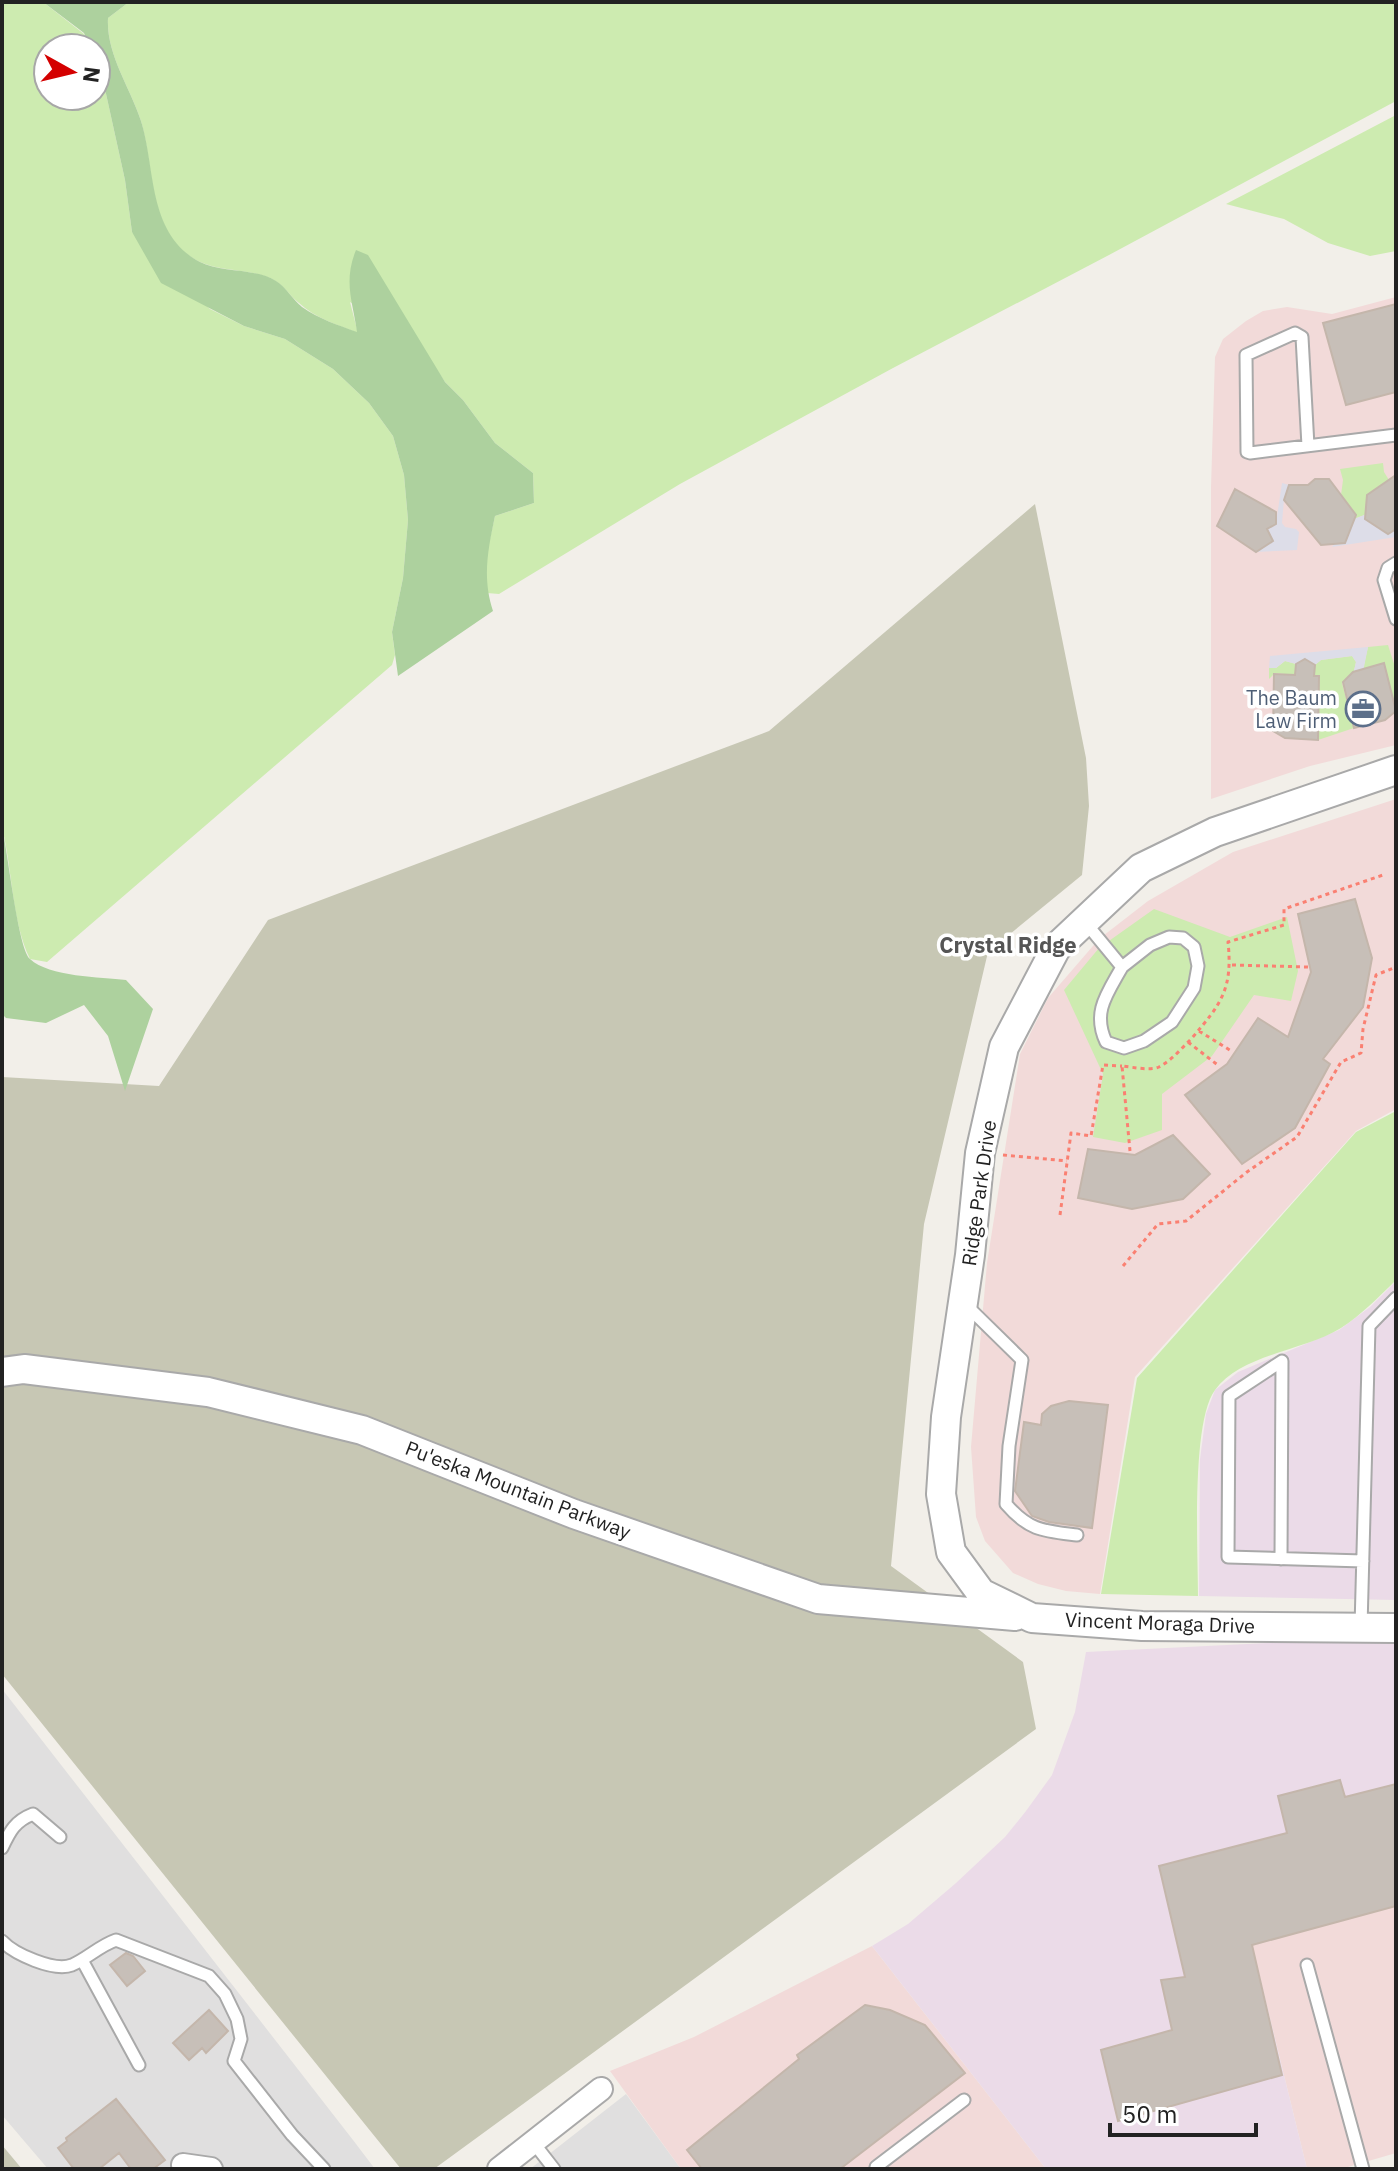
<svg xmlns="http://www.w3.org/2000/svg" width="1398" height="2171" font-family="'IBM Plex Sans',sans-serif">
  <rect width="100%" height="100%" fill="#f2efe9"/>
  <path fill="#e0dfdf" d="M2,1689l351,451 22,29h-327l-46,-54z
    M626,2094l55,75h-151z"/>
  <path fill="#f2dad9" d="M1396,297v448l-86,21 -99,33v-312l4,-130 8,-18 23,-18 17,-10 24,-4 45,7z
    M1396,799v310l-40,22 -221,246 -35,217 -34,-3 -28,-7 -25,-11 -28,-32 -9,-24 -5,-70 16,-184 33,-209 28,-56 51,-59 49,-38 85,-49z
    M1396,1906v247l-55,16h-34l-55,-224z
    M872,1946l174,223h-365l-71,-98 84,-34z"/>
  <path fill="#ebdbe8" d="M1396,1281v319l-197,-4 1,-137 6,-45 9,-24 23,-18 101,-42 31,-23z
    M1328,1640l68,1v265l-144,39 55,224h-261l-174,-223 36,-22 48,-41 49,-46 21,-26 26,-36 23,-63 11,-60z"/>
  <path fill="#c7c7b4" d="M1035,504l51,254 3,48 -7,69 -94,77 -64,272 -33,342 132,96 13,67 -602,440h-33l-399,-495v-597l157,9 109,-166 501,-189z
    M2,2145l20,24h-20z"/>
  <path fill="#cdebb0" d="M2,2h41l41,32 6,14h-42v48h48v-35l5,10 24,109 7,52 78,77 34,17 41,13 48,30 36,34 24,33 11,39 4,45 -5,58 -11,54 3,23 -3,10 -345,297 -17,-3c-19,-40 -17,-88 -28,-131z
    M129,2h1267v99l-287,154 -216,113 -213,116 -181,110 -12,-1 -1,-37 9,-40 39,-13 -1,-30 -38,-30 -32,-43 -18,-18 -22,-33 -73,-47 8,31c-20,-8 -43,-15 -59,-30 -8,-6 -14,-16 -22,-21 -18,-13 -56,-10 -77,-20 -53,-26 -45,-93 -59,-141 -11,-34 -35,-67 -33,-103z
    M1396,115v136l-26,5 -42,-13 -44,-24 -58,-15z
    M1383,463l1,9 5,8 -22,15v19l-13,5 2,-5 -15,-19 2,-15 -3,-11z
    M1388,645l8,25v39l-12,-46 -21,6 5,-22z
    M1352,656l4,6 -3,13 -11,8 12,45 -36,12 1,-63 -5,-1 1,-11 6,-5z
    M1285,661l11,3 -1,11 -20,-2 -6,6v-11h7z
    M1154,909l76,28 57,-20 11,54 -7,30 -37,-6 -42,61 -50,38v36l-37,13 -32,-6 10,-63 -39,-84 35,-42z
    M1396,1111v169c-17,17 -35,35 -55,48 -37,23 -100,26 -126,62 -24,32 -17,162 -17,206l-97,-2 36,-216 219,-246z"/>
  <path fill="#add19e" d="M43,2h86l-21,16c-2,36 22,69 33,103 15,48 6,113 59,141 21,11 57,6 76,19 10,6 17,19 26,26 17,12 36,18 55,25 -4,-30 -14,-50 -1,-82l12,5 77,127 18,18 32,43 38,30 1,30 -39,13c-7,33 -13,62 -2,95l-95,65 -6,-44 11,-54 5,-58 -4,-45 -11,-39 -24,-33 -36,-34 -48,-30 -41,-13 -83,-43 -29,-51 -7,-52 -24,-109 -5,-10v-13h-6l-6,-15z
    M2,828c6,24 16,120 28,131 19,18 71,18 96,21l27,29 -28,82 -17,-55 -24,-31 -38,18 -40,-5 -4,-4z"/>
  <path fill="#dddde8" d="M1282,483l7,2 -5,14 -2,24 3,4 11,2 3,3 -2,18 -41,2 16,-13 -8,-5 3,-6 9,-5z
    M1367,514l20,19 9,-4v8l-64,10 22,-28z
    M1368,647l-5,25 -10,3 3,-13 -4,-6 -31,4 -6,5 -10,-6 -9,5 -11,-3 -9,7h-7l1,-12z"/>
  <path fill="#c7bfb8" stroke="#c4b6ab" stroke-width="2" d="M1396,304v88l-50,13 -23,-82z
    M1396,475v54l-8,5 -23,-15 2,-24z
    M1315,479h14l27,36 -11,28 -24,2 -37,-45 5,-15h19z
    M1235,489l41,23v12l-9,5 6,12 -17,11 -39,-26z
    M1305,659l10,6 -1,11h5l-1,64 -33,-2 -12,-7 1,-57 21,1 1,-11z
    M1384,663l12,48 -11,9 -31,8 -11,-46 10,-10z
    M1355,899l17,59 -9,49 -40,52 7,5 -35,64 -53,36 -57,-69 42,-31 31,-46 30,19 23,-65 -13,-58z
    M1173,1135l37,39 -27,25 -51,10 -54,-11 10,-49 47,6z
    M1069,1401l39,4 -16,123 -43,-6 -17,-6 -17,-25 9,-69 17,3 1,-11 9,-8z
    M1340,1780l5,17 51,-13v122l-144,39 30,130 -164,46 -17,-71 71,-20 -11,-50 24,-3 -26,-111 128,-33 -9,-37z
    M126,1953l7,3 12,15 -18,15 -17,-21z
    M865,2005l25,5 35,15 40,48 -125,96h-138l-15,-19 112,-91 -2,-4z
    M209,2010l19,21 -22,22 -4,-5 -13,12 -16,-17z
    M116,2099l49,61 -12,9h-22l-12,-16 -20,16h-25l-16,-21 9,-7 -1,-3z"/>
  <g fill="none" stroke-linecap="round" stroke-linejoin="round">
    <g stroke="#a9a9a9" stroke-width="15">
      <path id="service" d="M1308,446l-6,-109 -7,-4 -49,22 1,97 3,1 146,-18
        M1396,563l-8,5 -4,12 12,39
        M1085,922l37,45c-15,27 -30,45 -16,75l18,6 20,-7 28,-19 22,-34 4,-22 -4,-19 -11,-9 -14,-1 -19,8 -28,22
        M966,1305l56,55 -13,86 -3,58c23,27 38,27 71,31
        M1281,1559l1,-198 -53,35 -1,161 135,4
        M1361,1627l8,-301 27,-28
        M2,1848c8,-17 13,-27 31,-34l27,23
        M2,1941c12,13 52,31 70,24 16,-7 27,-19 44,-25l93,36 16,18 12,25 4,20 -7,22 58,74 32,34
        M82,1960l57,105
        M1307,1965l56,204
        M533,2142l21,27
        M876,2167l88,-67"/>
    </g>
    <g stroke="#a9a9a9" stroke-width="26">
      <path id="minor" d="M183,2165l28,4
        M499,2169l102,-80"/>
    </g>
    <g stroke="#a9a9a9" stroke-width="32">
      <path id="tertiary" d="M1396,770l-181,62 -74,36 -85,80 -52,99 -24,106 -10,102 -24,162 -5,77 10,58 30,41 51,25 110,8 254,2
        M2,1372l22,-3 184,23 154,38 212,84 244,85 197,17"/>
    </g>
    <path stroke="#fa8072" stroke-width="3" stroke-dasharray="4 4" stroke-linecap="butt" d="M1232,965l76,2
      M1199,1031l34,21
      M1188,1042l31,24
      M1130,1151l-8,-85c10,1 28,5 37,1 13,-7 23,-19 33,-29 29,-34 41,-49 36,-96l56,-17v-16l99,-34
      M1003,1155l64,6
      M1060,1215l11,-82 20,3 12,-71 19,1
      M1123,1266l35,-42 28,-3 61,-49 50,-35 44,-75 20,-9 2,-24 13,-54 20,-8"/>
    <use href="#service" stroke="#fff" stroke-width="11"/>
    <use href="#minor" stroke="#fff" stroke-width="22"/>
    <use href="#tertiary" stroke="#fff" stroke-width="28"/>
  </g>
  <defs>
    <g id="office-ring" transform="scale(1.8)"><circle r="9.5" fill="#fff" stroke="#5c6f8a" stroke-width="1.5"/><path d="M-6-3h4V-5.5h4V-3h4V5H-6ZM-1-4.5V-3h2v-1.5ZM-6 0V1H6V0Z" fill="#5c6f8a"/></g>
  </defs>
  <g fill-rule="evenodd">
    <use href="#office-ring" x="1363" y="709"/>
  </g>
  <g text-anchor="middle" stroke-width="7" stroke-linejoin="round" paint-order="stroke">
    <g font-size="20" fill="#4e5e75" stroke="#fff" text-anchor="end">
      <text x="1337" y="705">The Baum<tspan x="1337" dy="23">Law Firm</tspan></text>
    </g>
    <g font-size="20" fill="#222" stroke="#fff">
      <text transform="translate(979 1193) rotate(-82)" y="7">Ridge Park Drive</text>
      <text transform="translate(518 1490) rotate(21)" y="7">Pu'eska Mountain Parkway</text>
      <text transform="translate(1160 1623) rotate(2)" y="7">Vincent Moraga Drive</text>
    </g>
    <g font-size="22" font-weight="bold" fill="#555" stroke="#fff">
      <text x="1008" y="953">Crystal Ridge</text>
    </g>
  </g>
  <rect width="1398" height="2171" fill="none" stroke="#222222" stroke-width="8"/>
  <g transform="translate(72 72) rotate(98)"><circle r="38" fill="#ffffff" stroke="#a7a7a7" stroke-width="2"/>
  <path d="M0-6L14 30L0 20L-14 30Z" fill="#d40000"/>
  <text y="-12" font-size="22" font-weight="bold" text-anchor="middle" fill="#222222">N</text>
  </g>
  <path d="M1110 2123v12h146v-12" fill="none" stroke="#222222" stroke-width="4"/>
  <text x="1122" y="2123" font-size="24" fill="#222222" stroke="#ffffff" stroke-width="6" paint-order="stroke">50 m</text>
</svg>
